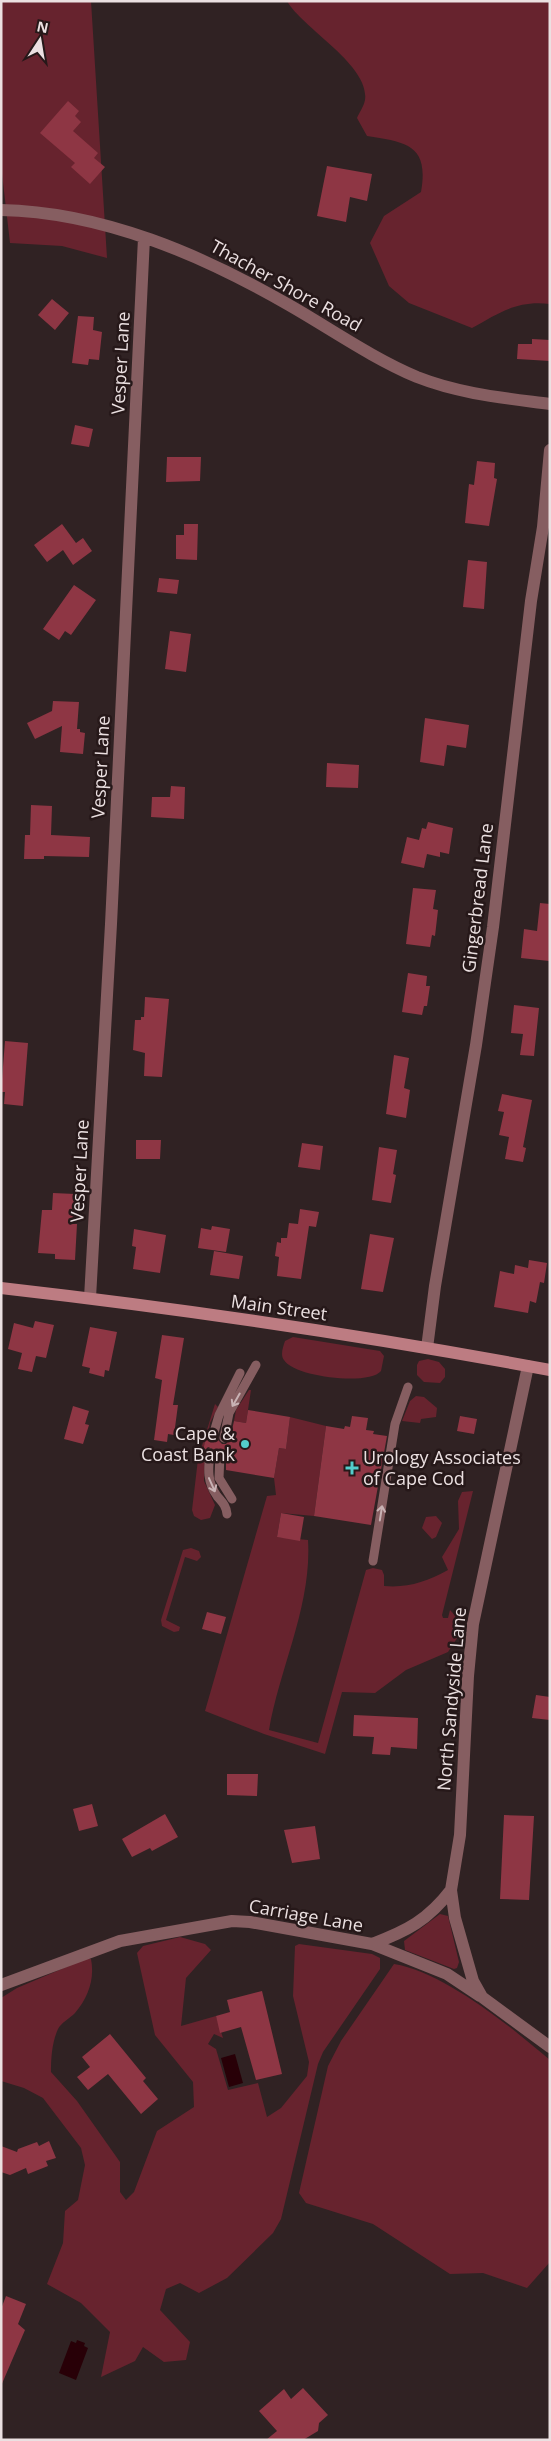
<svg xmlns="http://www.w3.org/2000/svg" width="551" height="2441" font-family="'Open Sans',sans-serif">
  <rect width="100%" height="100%" fill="#302223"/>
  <path fill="#67232e" d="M1,1h90l16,257 -45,-12 -52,-3 -9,-78z
    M287,1h263v303c-33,-4 -51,9 -78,24l-63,-25 -20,-17 -19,-43 14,-27 37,-24c8,-46 -13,-50 -54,-56l-10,-18c2,-5 7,-12 8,-18 5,-35 -63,-72 -78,-99z
    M293,1337l87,14 4,5 -3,15c-12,15 -87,6 -97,-11 -4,-5 -1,-13 1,-19z
    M428,1359l11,3 6,7v8l-5,6 -16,-1 -7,-7v-10l2,-4z
    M249,1390h2l-5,33 -12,-2 2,-11z
    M416,1396l8,1 13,11 -1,9 -15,2 -1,4 -18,-2 8,-20z
    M215,1404l3,3 -8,16 -2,12h-2l-3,16 2,1 -1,29 11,24 -5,13 -9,2 -7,-4 -2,-6 6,-51z
    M290,1417l36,9 -12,90 -33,-3 -4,24 31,3c4,65 -28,127 -39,190l49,13 48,-173 7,-2 9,2 2,5v11c24,2 42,-4 64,-16l-6,-13 17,-28 -1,-28 4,-9 11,-1 -31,124 1,3h5l2,-8 10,11 3,8 -15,23 -42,18 -31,23 -33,-1 -17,62 -61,-20 -59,-23 62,-215 9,-1 -2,-17 5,-30 7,1z
    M436,1516l6,7 -6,14 -4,2 -10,-11 4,-11z
    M191,1548l8,3 2,6 -4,4 -12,-4 -19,63 14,7 -1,4 -5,1 -12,-6 -1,-6 22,-70z
    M440,1914l8,2 11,46 -2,6 -3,1 -49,-19 -1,-9z
    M180,1937l25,7 6,6 -25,28 -5,48 35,-10 7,22 -9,-4 -6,10 8,5 12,41 30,-7 9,34 14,-9 26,-32 2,-14 -16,-66 2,-50 4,-2 73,10 8,4v11l-57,83 -5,12 -37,155 -8,14 -46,45 -28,15 -19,-10 -14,6 -6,21 30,32 -4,18 -22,2 -21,-15 -8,14 -34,16 9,-45 -29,-29 -34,-19 16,-41 2,-32 13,-11 7,-35 -4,-17 -38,-50 -19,-10 -23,-7v-83l16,-10 68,-29h6c4,20 -3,39 -16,54 -5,5 -14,10 -17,16 -6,13 -7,29 -7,43l26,29 43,61v30l6,8 8,-8 23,-61 37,-24 -1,-25 -38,-47 -18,-82 6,-7z
    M394,1964c50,8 117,63 156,96v202l-23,26 -44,-15 -33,1 -77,-50 -67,-21 -7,-10 29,-127 13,-25z"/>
  <path fill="#280007" d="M235,2054l8,29 -14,4 -8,-29z
    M77,2340l8,3 -1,3 4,2 -12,32 -17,-7 12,-32 5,2z"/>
  <path fill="#8e3644" d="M68,101l11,10 -4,5 6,6 -8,9 25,22 -4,5 11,9 -15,17 -19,-17 4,-4 -35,-30z
    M327,166l45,8 -5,27 -17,-4 -4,25 -29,-6z
    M52,299l17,14 -14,17 -17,-15z
    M78,316l16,1 -1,13 9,2 -3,28 -10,-1 -1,6 -16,-2z
    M532,339l18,1v21l-33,-2 1,-15h14z
    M75,425l18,4 -4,18 -18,-3z
    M167,457h34l-1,24 -34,1z
    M477,461l18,2 -1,15 3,1 -8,47 -24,-3 4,-39 5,1z
    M62,524l14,19 7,-5 9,13 -19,14 -10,-15 -16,12 -13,-17z
    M184,524h14l-1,36 -21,-1v-24h8z
    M468,560l19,2 -3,47 -21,-2z
    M159,578l20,2 -2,14 -20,-2z
    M74,585l22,15 -25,35 -6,-4 -6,9 -16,-11z
    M170,631l21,3 -5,38 -21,-3z
    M53,701l26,1 -2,27h3v3l5,1 -2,21 -23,-2 2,-26 -27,13 -8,-16 25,-12z
    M425,718l44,7 -3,23 -19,-3 -3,21 -24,-4z
    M327,763l32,2 -1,23 -32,-1z
    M171,786l14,1 -1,32 -33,-2 1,-20h18z
    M31,805l21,1 -1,29 39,2 -1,20 -45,-1v3h-20l1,-24h5z
    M428,822l25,6 -4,26 -9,-2v5l-13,-3 -3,14 -23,-5 6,-26 12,3 3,-12 4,1z
    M413,888l23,2 -3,19 5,1 -3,26 -3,-1 -2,12 -24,-3z
    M540,903l10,1 -1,57 -28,-3 3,-29 13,2z
    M408,973l19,3 -1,10h4l-3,20h-3l-2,9 -20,-3z
    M145,997l24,2 -7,78 -18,-1 1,-23 -12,-3 2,-30h6v-3h3z
    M514,1005l25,3 -5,48 -14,-1 3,-21 -12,-1z
    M5,1041l23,2 -5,63 -19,-2 1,-12h-4z
    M394,1055l15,3 -5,30 6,2 -4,28 -20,-4z
    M502,1094l30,6 -9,47 3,1 -3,14 -18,-3 4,-22 -10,-2 5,-23 -6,-1z
    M136,1140h25l-1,19h-24z
    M302,1143l21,3 -3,24 -22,-3z
    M379,1147l18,3 -4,24 3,1 -5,28 -19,-3z
    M53,1193l22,1 -2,30h4l-2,36 -20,-1v-5l-17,-1 4,-43h10z
    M300,1209l19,3 -3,15 -7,-1 -8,53 -24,-3 2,-19 -4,-1 2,-14 4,1v-5h6l2,-15 9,1z
    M212,1226l18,3 -4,23 -28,-4 3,-20 10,2z
    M134,1229l32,6 -6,38 -27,-4 3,-22 -4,-1z
    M370,1234l24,4 -11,54 -22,-3z
    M214,1251l29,5 -4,23 -29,-4z
    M529,1260l18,3 -3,20 -4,-1 -4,21 -6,-2 -2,12 -34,-6 6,-36 14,3 1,-9 13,3z
    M35,1321l19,4 -8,33 -10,-2 -4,16 -14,-3 4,-16 -14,-4 6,-26 19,5z
    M90,1327l27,5 -8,39 -4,-1 -1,7 -15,-4 1,-5 -8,-2z
    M162,1335l22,3 -11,67h5l-4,30 -6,-1 -1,8 -13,-2 8,-60 -7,-2z
    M73,1406l16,5 -4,13 4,1 -6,19 -19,-5z
    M248,1410l42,7 -4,32 -7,-1 -5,30 -48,-8v-16l-3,-5 -8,1 -7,-3 -5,5 3,-17 5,7 7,-2 4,4h4l4,-5 4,-18 12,2z
    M352,1416l16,2 -2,12 8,1 -1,3 14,2 -16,89 -57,-9 12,-90 18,3 1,-3 5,1z
    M460,1416l17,3 -3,15 -17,-3z
    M281,1513l23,4 -4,24 -23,-4z
    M207,1612l19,5 -5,17 -19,-5z
    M536,1695l14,2v23l-18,-2z
    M354,1715l64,3 -1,31 -26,-2 -1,8 -18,-1 2,-17 -21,-1z
    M227,1774h31l-1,22 -30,-1z
    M92,1804l6,22 -19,5 -6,-22z
    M165,1814l13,23 -26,14 -2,-3 -18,9 -10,-18z
    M504,1815l30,1 -5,84 -29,-1z
    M315,1826l5,33 -28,4 -8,-33z
    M262,1991l20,83 -26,6 -15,-53 -21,6 -4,-17 14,-4 -3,-12z
    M110,2034l36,44 -3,3 15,18 -17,15 -33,-40 -20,16 -11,-13 13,-10 -8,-10z
    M49,2141l7,17 -10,3 2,5 -20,8 -2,-6 -16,7 -9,-3v-26l16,6 1,-3 19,-7 2,4z
    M6,2296l20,8 -8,20 7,6 -24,56v-77z
    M303,2388l25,27 -9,8 -1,8 -15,9h-37l11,-9 -18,-20 25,-22 7,10z"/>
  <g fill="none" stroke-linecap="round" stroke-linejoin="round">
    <path stroke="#865e61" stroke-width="9" d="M213,1436l6,-21 21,-42
      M224,1438l5,-25 27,-48
      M210,1453c-2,16 -3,29 7,43 5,6 9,9 10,18
      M220,1454l-1,24 13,21
      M373,1561l22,-137 13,-37"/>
    <path stroke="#865e61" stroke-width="12" d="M1,210c102,2 201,45 288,95 42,24 83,53 128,72 43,17 88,21 133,27
      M90,1298l21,-374 33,-686
      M427,1348l8,-62 41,-241 17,-118 38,-326 12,-74 7,-77
      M528,1366l-55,258 -5,52 -8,159 -9,55 4,28 18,63 9,16 68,50
      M372,1944c35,-13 56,-24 79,-54
      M1,1985l119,-44 112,-20 18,1 122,22 75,30 33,22"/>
    <path stroke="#bd7c82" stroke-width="12" d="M1,1288c184,21 367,48 549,82"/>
  </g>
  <defs><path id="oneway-shaft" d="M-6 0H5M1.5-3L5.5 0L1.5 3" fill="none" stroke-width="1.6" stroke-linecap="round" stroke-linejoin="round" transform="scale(1.25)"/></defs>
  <g stroke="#c8b2b4">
    <use href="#oneway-shaft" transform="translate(236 1400) rotate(120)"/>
    <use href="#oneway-shaft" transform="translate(212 1485) rotate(66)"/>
    <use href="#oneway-shaft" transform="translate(381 1513) rotate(-81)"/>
  </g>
  <g fill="#53cdcb" stroke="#261819" stroke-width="2">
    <circle cx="245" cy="1444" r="5"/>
    <path d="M349.5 1460.5h5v5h5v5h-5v5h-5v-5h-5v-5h5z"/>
  </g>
  <g text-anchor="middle" stroke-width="5" stroke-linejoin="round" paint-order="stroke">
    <g font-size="18" fill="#ebe0e1" stroke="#261819">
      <text transform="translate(286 286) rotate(29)" y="6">Thacher Shore Road</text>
      <text transform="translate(121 363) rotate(-87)" y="6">Vesper Lane</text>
      <text transform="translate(101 767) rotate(-87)" y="6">Vesper Lane</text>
      <text transform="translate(478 898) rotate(-83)" y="6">Gingerbread Lane</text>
      <text transform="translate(80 1171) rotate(-87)" y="6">Vesper Lane</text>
      <text transform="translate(279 1308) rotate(8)" y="6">Main Street</text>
      <text transform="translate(452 1699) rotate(-85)" y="6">North Sandyside Lane</text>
      <text transform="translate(306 1916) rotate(10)" y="6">Carriage Lane</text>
    </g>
    <g font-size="18" fill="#ebe0e1" stroke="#261819" text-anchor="end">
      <text x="235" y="1440">Cape &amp;<tspan x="235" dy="21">Coast Bank</tspan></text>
      <text x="363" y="1464" text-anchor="start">Urology Associates<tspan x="363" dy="21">of Cape Cod</tspan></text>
    </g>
  </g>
  <rect width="551" height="2441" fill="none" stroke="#ebe0e1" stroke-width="5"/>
  <g transform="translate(40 40) rotate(12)" stroke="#261819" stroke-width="4" paint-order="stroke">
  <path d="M0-4L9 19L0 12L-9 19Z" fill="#ebe0e1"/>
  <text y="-8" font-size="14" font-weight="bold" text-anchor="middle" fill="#ebe0e1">N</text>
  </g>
</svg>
